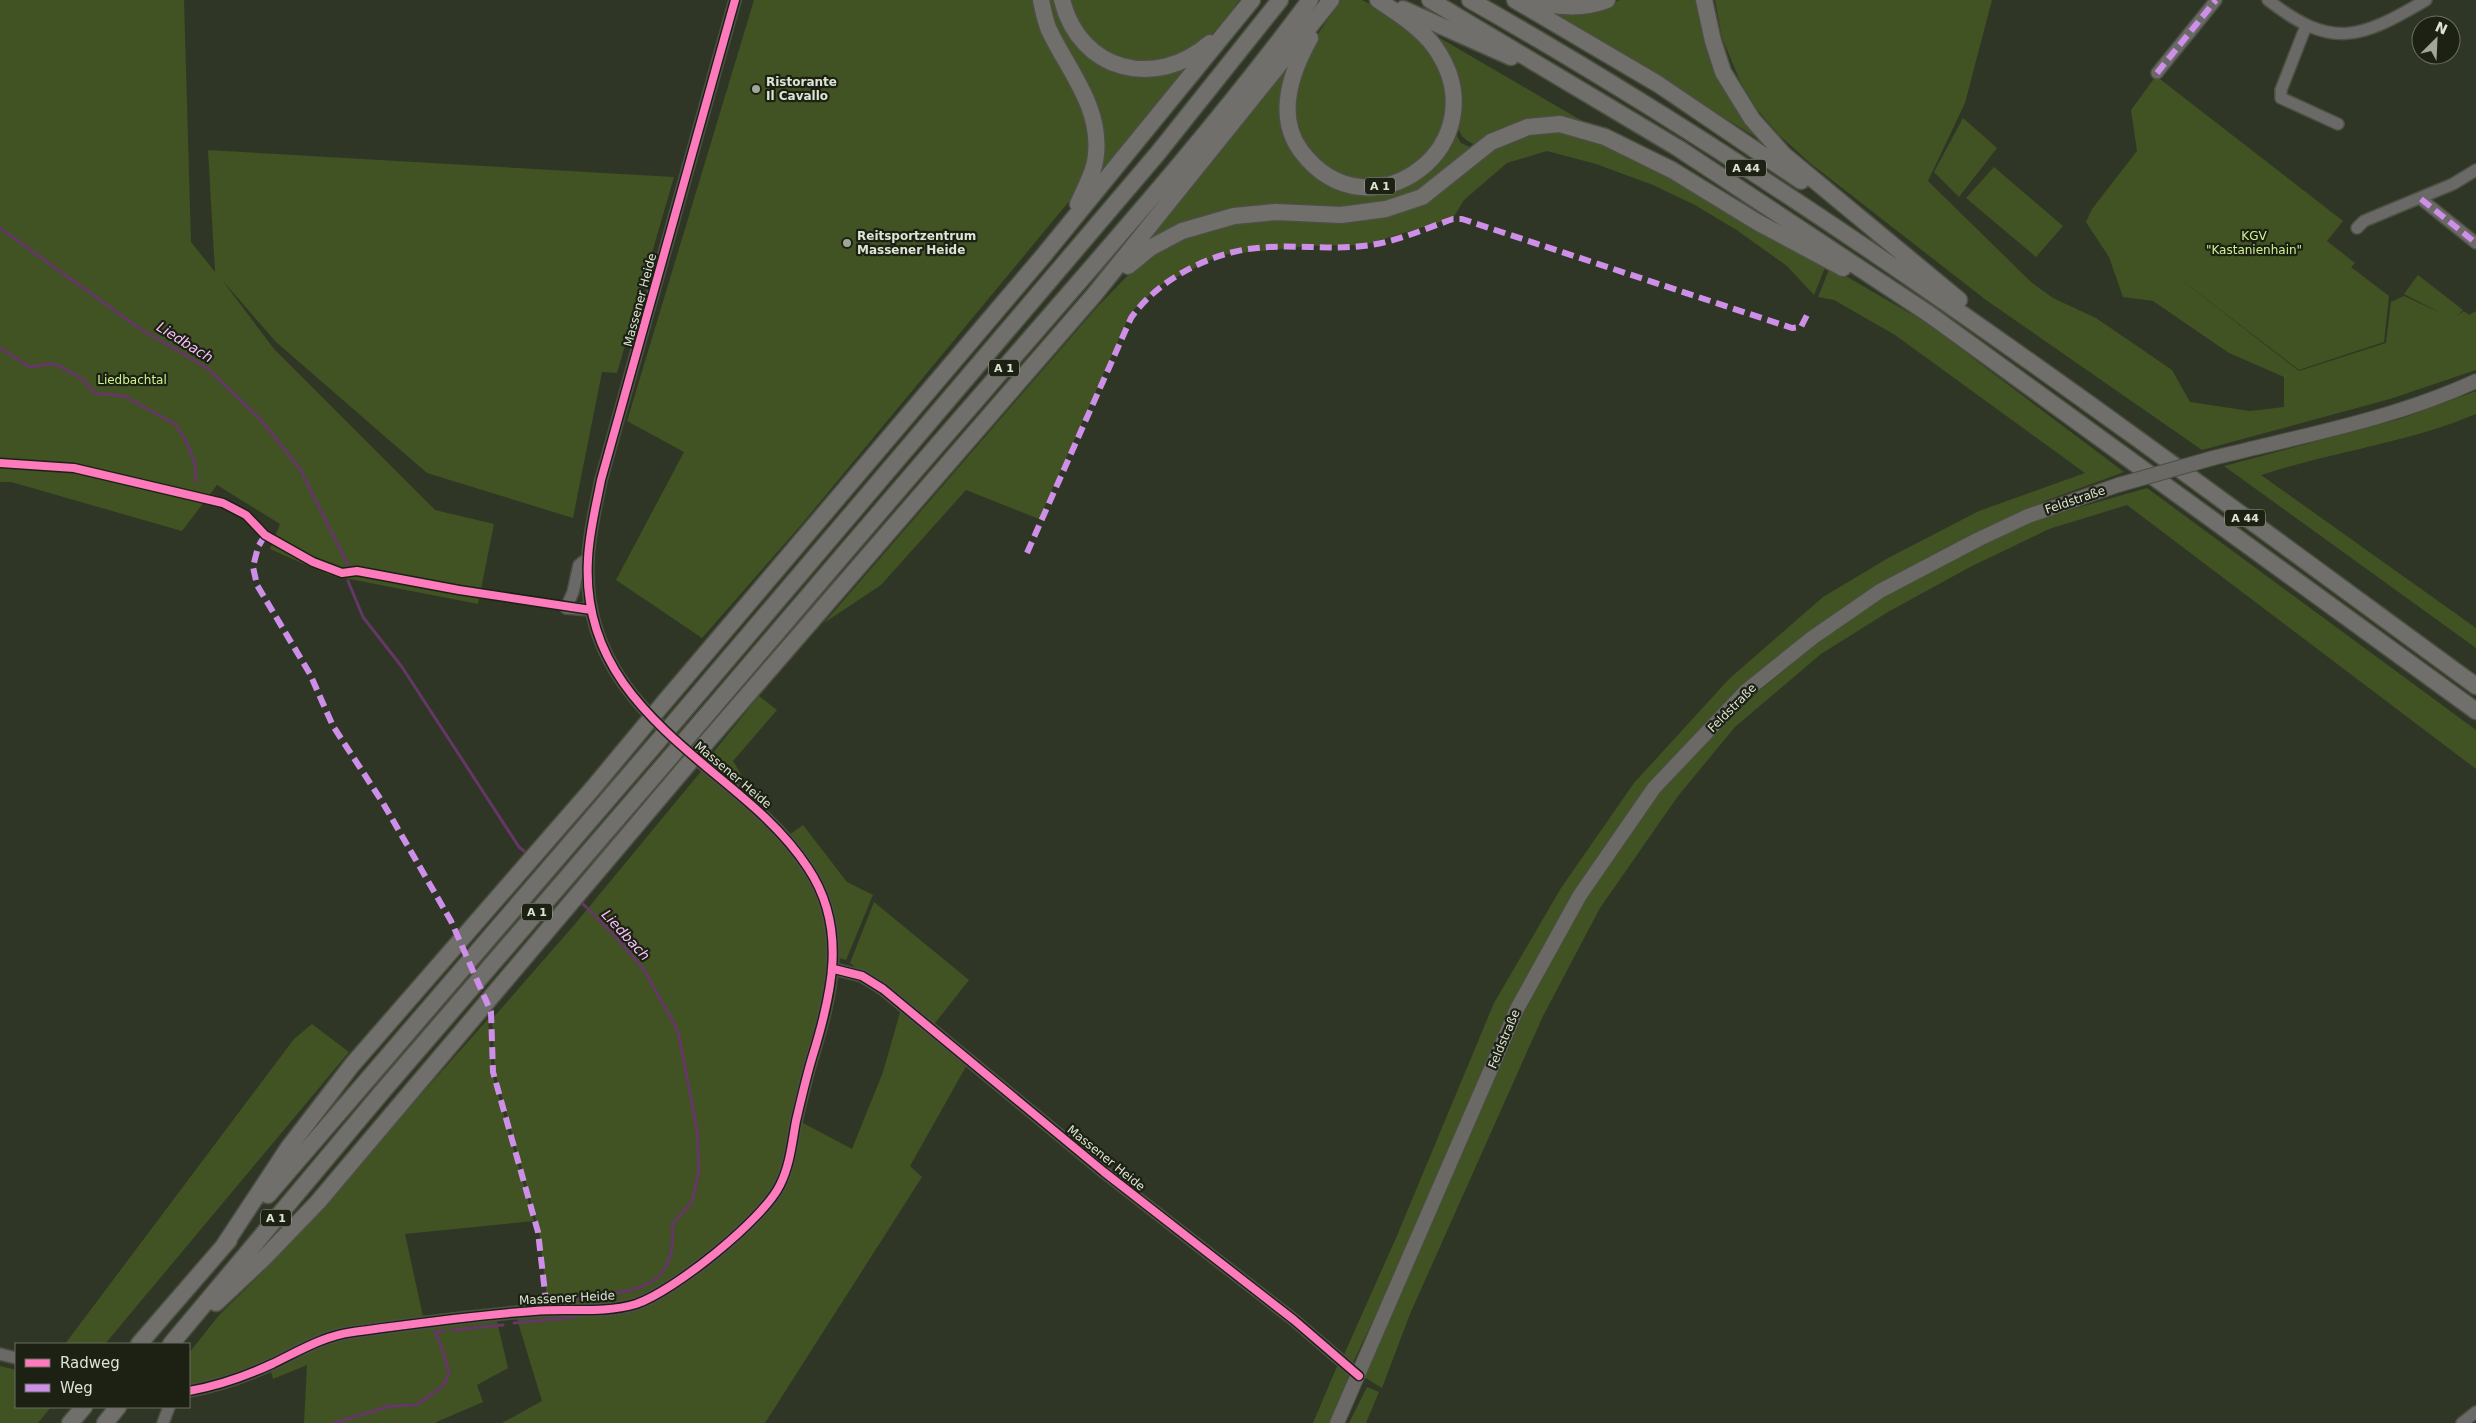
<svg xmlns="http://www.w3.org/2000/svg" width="2476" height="1423" font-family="'DejaVu Sans',sans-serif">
  <rect width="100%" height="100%" fill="#303625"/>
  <path fill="#415223" d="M0,0h184l7,242 24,30 -7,-122 466,27 -57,196 -15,-1 -29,146 -146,-45 -151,-131 -54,-62 52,69 161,161 59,14 -16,80 -149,-29 -59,-26 10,-25 -63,-39 -35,46 -171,-49h-11z
    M754,0h280c7,54 64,103 55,156 -3,13 -9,25 -13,37l-275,332 -99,113 -86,-58 68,-128 -57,-31z
    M1043,0h15l4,17 68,55 70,-16 -104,129 5,-31z
    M1070,0h169c-15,23 -38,50 -65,58 -5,2 -13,2 -19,2 -45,4 -72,-17 -85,-60z
    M1341,0h21l31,16 34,29 22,53 -7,35 -29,36 -43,13 -34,-7 -27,-20 -18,-43 14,-59z
    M1620,0h78c0,57 41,101 72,146l-215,-133 52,-6z
    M1715,0h277l-27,103 -37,78 103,101 22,16 43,20 76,52 18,32 60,9 34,-4v-30l-55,-24 -76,-52 -30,-4 -14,-40 -23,-35 6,-13 45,-58 -6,-41 25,-34 187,145 -16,20 28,22 -4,4 38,29 -5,46 -85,28 -133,-102 133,103 87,-28 5,-41 13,-6 39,18 -39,-20 14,-19 45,35 -6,6 7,-5 5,4 7,-4v59l-86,29 -188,51 -216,-150 -176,-137 -31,-28 -23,-27 -16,-27 -18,-43z
    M1433,34l156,91 -29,-4 -78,24c-6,0 -13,-2 -18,-7 -12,-12 -25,-84 -31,-104z
    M1285,70c-8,40 -6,87 35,109 9,5 58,9 72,11l62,-59 7,12 15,7 -56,43 -34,12 -43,5 -70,-3 -134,40z
    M1963,118l34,30 -38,49 -25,-25z
    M1559,129l45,11 222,125 -12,30 -27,-29 -49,-35 -43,-26 -42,-20 -57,-21 -49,-13 -40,12 -43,37 -11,18 -89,27 -55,1 -89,9 -59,30 -30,27 -92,207 -73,-29 -85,95 -57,38 274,-317 40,-41 17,-13 31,-16 49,-15 152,-7 108,-68 34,-15z
    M1994,167l69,59 -27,31 -70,-59z
    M1830,267l95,55 199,150 -79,29 -67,30 -98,52 -64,44 -76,60 -95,101 -70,104 -224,475 -9,-8 54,-121 98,-235 67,-115 73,-105 95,-104 94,-82 67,-40 89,-46 106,-38 -190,-138 -61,-35 -16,-3z
    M2476,391v23c-69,29 -145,38 -215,61l215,153v20l-252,-182 176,-47z
    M2147,488l329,242v39l-349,-264 -78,24 -79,38 -82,45 -67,42 -86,73 -57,69 -78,112 -57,108 -133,298 -28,74 -18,-11 160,-364 61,-114 77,-112 88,-88 65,-55 69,-49 93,-50 72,-29z
    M759,696l18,14 -44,51 11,18 -8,6 -29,-25z
    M703,769l42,36 37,37 22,28 9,18 8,17 6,26 3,39 -49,203 -18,31 -75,67 -55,30 -30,5h-55l-9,-75 -44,-159 -3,-53 83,-95z
    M803,825l44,57 26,13 -27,65 -7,-2c-2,-25 -4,-52 -17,-75 -9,-17 -22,-32 -33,-48z
    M874,902l95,78 -37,47 -82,-64z
    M901,1009l67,54 -58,103 12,11 -157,246h-263l40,-22 -26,-85 118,-7 135,-99 32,-88 51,27 31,-77z
    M488,1019l4,54 42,148 -129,13 19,87 -76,9 -80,32 -58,21 -21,5v-35l31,-39 51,-50z
    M312,1024l37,28 -244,292h-40l229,-305z
    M496,1317l12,51 -31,17 6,17 -49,21h-130l3,-58 -34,14 -3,-11 59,-27z
    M1338,1364l12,9 -21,50h-16z
    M0,1366l16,4v37h35l-13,16h-38z
    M1367,1387l12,5 -13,31h-17z"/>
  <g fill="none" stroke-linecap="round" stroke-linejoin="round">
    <path stroke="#643767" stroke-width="3" d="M0,228l139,100 68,40 54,52 39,49 48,96
      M0,348l30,19 19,-3 9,1 24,14 13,14 29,3 51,28 10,15 10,24 1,19
      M348,581l15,36 39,50 117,180 10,8
      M577,1299c52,-9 102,-5 95,-75l20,-22 7,-32 -2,-40 -19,-99 -34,-61 -27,-32 -37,-37
      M514,1323l63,-6
      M452,1330l51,-5
      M334,1423l56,-17 26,-1 27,-19 6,-13 -5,-19 -9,-22 9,-1"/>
    <g stroke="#4b5043" stroke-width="14">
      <path id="minor" d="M2268,0c64,50 92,39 158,0
        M2306,26l-25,64v8l57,26
        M2157,73l59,-73
        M2421,199l55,44
        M2357,228l7,-7 89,-37 23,-14
        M588,558l-9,7 -6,27 -7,16 25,2
        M834,969l28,7 21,13 221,183 190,148 65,56
        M0,1354l16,4
        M189,1391c28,-5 57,-15 83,-27 27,-13 51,-28 81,-32 60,-8 121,-17 181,-21 34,-3 69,3 102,-7 38,-13 127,-84 144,-119 10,-20 12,-42 16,-64 5,-21 10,-43 16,-63 20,-64 36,-130 -4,-190 -24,-37 -58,-65 -92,-93 -71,-59 -134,-115 -128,-216 1,-26 8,-53 13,-79l134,-480
        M163,1423l6,-16
        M2462,1423l14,-11"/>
    </g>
    <g stroke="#4b5043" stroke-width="16">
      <path id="major" d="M2213,458c88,-22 181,-39 263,-77
        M1337,1423l180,-414 63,-114 74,-107 92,-97 66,-53 68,-47 97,-51 51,-24 90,-31"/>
    </g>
    <g stroke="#4b5043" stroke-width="19">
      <path id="highway" d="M1041,0c2,10 4,21 8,30 19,40 52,77 47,124 -1,17 -11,34 -18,50
        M1062,0c18,72 94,90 148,43
        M1430,0l248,148 251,166 547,397
        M1470,0c354,200 678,447 1006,686
        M1515,0l143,84 143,97
        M1532,0c23,8 52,9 75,0
        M1704,0l9,41 10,31 29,47 32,36 175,145
        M1403,9l108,48
        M1310,38c-19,34 -35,78 -9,113 69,92 203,-8 133,-105 -14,-19 -37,-33 -56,-46
        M1128,266l22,-18 32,-17 52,-15 42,-4 65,3 45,-6 36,-12 69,-55 37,-15 32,-3 45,13 67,33 85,52 86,46
        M662,705l382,-450 208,-255
        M677,719l481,-566 122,-153
        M692,732c96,-112 191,-225 288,-336 112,-130 228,-258 330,-396
        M705,744l389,-449 237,-295
        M268,1195l100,-116
        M223,1247l66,-100 63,-82 241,-277
        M216,1303l48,-45 54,-56 81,-96
        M139,1344l90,-104
        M171,1344l211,-252
        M70,1423l14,-16
        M105,1423l13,-16"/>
    </g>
    <use href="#minor" stroke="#6b6967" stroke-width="11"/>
    <use href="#major" stroke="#6a6965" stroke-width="14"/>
    <use href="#highway" stroke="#706f6b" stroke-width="16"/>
    <g stroke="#4b5043" stroke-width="16" stroke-linecap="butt">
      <path id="major-bridge" d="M2118,485l95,-27"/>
    </g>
    <g stroke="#4b5043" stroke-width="19" stroke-linecap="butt">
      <path id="highway-bridge" d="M593,788l69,-83
        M368,1079l309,-360
        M382,1092l310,-360
        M399,1106l306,-362"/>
    </g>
    <use href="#major-bridge" stroke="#6a6965" stroke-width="14"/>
    <use href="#highway-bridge" stroke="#706f6b" stroke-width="16"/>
    <path stroke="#ce8fe9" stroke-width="6" stroke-dasharray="12 6" stroke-linecap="butt" d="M2157,73l59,-73
      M2421,199l55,44
      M265,535l-7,12 -5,20 4,18 53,89 23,52 50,77 68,118 40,91 2,60 45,160 9,78
      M1027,553l104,-235c26,-38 80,-66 126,-70 35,-4 71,2 106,-2 31,-3 61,-17 90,-27h9l330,109 9,-1 6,-12"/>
    <g stroke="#1c2114" stroke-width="11">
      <path id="cycleway" d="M0,463l74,5 149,35 23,12 19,20 48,27 29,11 15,-2 102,19 132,20
        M834,969l28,7 21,13 221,183 190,148 65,56
        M189,1391c28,-5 57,-15 83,-27 27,-13 51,-28 81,-32 60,-8 121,-17 181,-21 34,-3 69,3 102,-7 38,-13 127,-84 144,-119 10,-20 12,-42 16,-64 5,-21 10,-43 16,-63 20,-64 36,-130 -4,-190 -24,-37 -58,-65 -92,-93 -71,-59 -134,-115 -128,-216 1,-26 8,-53 13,-79l134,-480"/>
    </g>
    <use href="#cycleway" stroke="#fd7abc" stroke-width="8"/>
  </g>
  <g fill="#a0a796" stroke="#1c2114" stroke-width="2">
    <circle cx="756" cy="89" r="5"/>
    <circle cx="847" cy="243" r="5"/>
  </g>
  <g text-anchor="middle" stroke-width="4.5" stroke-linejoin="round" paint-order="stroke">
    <g fill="#1c2114" stroke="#a3aa9a" stroke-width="1">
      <rect x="1726" y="159.5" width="40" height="17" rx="4"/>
      <rect x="1365" y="177.5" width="30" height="17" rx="4"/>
      <rect x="989" y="359.5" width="30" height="17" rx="4"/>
      <rect x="2225" y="509.5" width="40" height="17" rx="4"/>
      <rect x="522" y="903.5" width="30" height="17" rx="4"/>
      <rect x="261" y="1209.5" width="30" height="17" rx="4"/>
    </g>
    <g font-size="11" font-weight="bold" fill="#dde4d3">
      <text x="1746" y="172">A 44</text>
      <text x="1380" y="190">A 1</text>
      <text x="1004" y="372">A 1</text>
      <text x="2245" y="522">A 44</text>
      <text x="537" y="916">A 1</text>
      <text x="276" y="1222">A 1</text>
    </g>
    <g font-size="12" font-weight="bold" fill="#dde4d3" stroke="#1c2114" text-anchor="start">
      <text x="766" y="86">Ristorante<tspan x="766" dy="14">Il Cavallo</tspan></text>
      <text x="857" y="240">Reitsportzentrum<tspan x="857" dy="14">Massener Heide</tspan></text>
    </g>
    <g font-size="12" fill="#cdf48f" stroke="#1c2114">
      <text x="2254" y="240">KGV<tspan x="2254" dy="14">"Kastanienhain"</tspan></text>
      <text x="132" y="384">Liedbachtal</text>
    </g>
    <g font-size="12" fill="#dde4d3" stroke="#1c2114">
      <text transform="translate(640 300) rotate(-75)" y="4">Massener Heide</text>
      <text transform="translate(2075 500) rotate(-19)" y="4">Feldstraße</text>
      <text transform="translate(1732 708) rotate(-45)" y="4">Feldstraße</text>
      <text transform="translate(733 775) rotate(40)" y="4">Massener Heide</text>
      <text transform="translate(1504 1039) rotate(-67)" y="4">Feldstraße</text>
      <text transform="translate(1106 1158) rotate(39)" y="4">Massener Heide</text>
      <text transform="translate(567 1298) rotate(-3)" y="4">Massener Heide</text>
    </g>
    <g font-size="14" font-style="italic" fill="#fbbfff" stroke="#1c2114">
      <text transform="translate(185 342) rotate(32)" y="5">Liedbach</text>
      <text transform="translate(626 935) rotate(47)" y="5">Liedbach</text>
    </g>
  </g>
  <rect x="15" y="1343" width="175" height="65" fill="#1c2114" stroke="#696f60"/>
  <rect x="25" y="1359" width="25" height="8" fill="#fd7abc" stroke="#696f60"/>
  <text x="60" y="1368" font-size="15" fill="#dde4d3">Radweg</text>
  <rect x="25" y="1384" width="25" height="8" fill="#ce8fe9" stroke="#696f60"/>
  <text x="60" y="1393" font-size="15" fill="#dde4d3">Weg</text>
  <g transform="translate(2436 40) rotate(24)"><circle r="24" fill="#1c2114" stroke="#696f60"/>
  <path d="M0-4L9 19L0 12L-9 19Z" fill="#a0a796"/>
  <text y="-8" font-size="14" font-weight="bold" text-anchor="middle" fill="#dde4d3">N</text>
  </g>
</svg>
